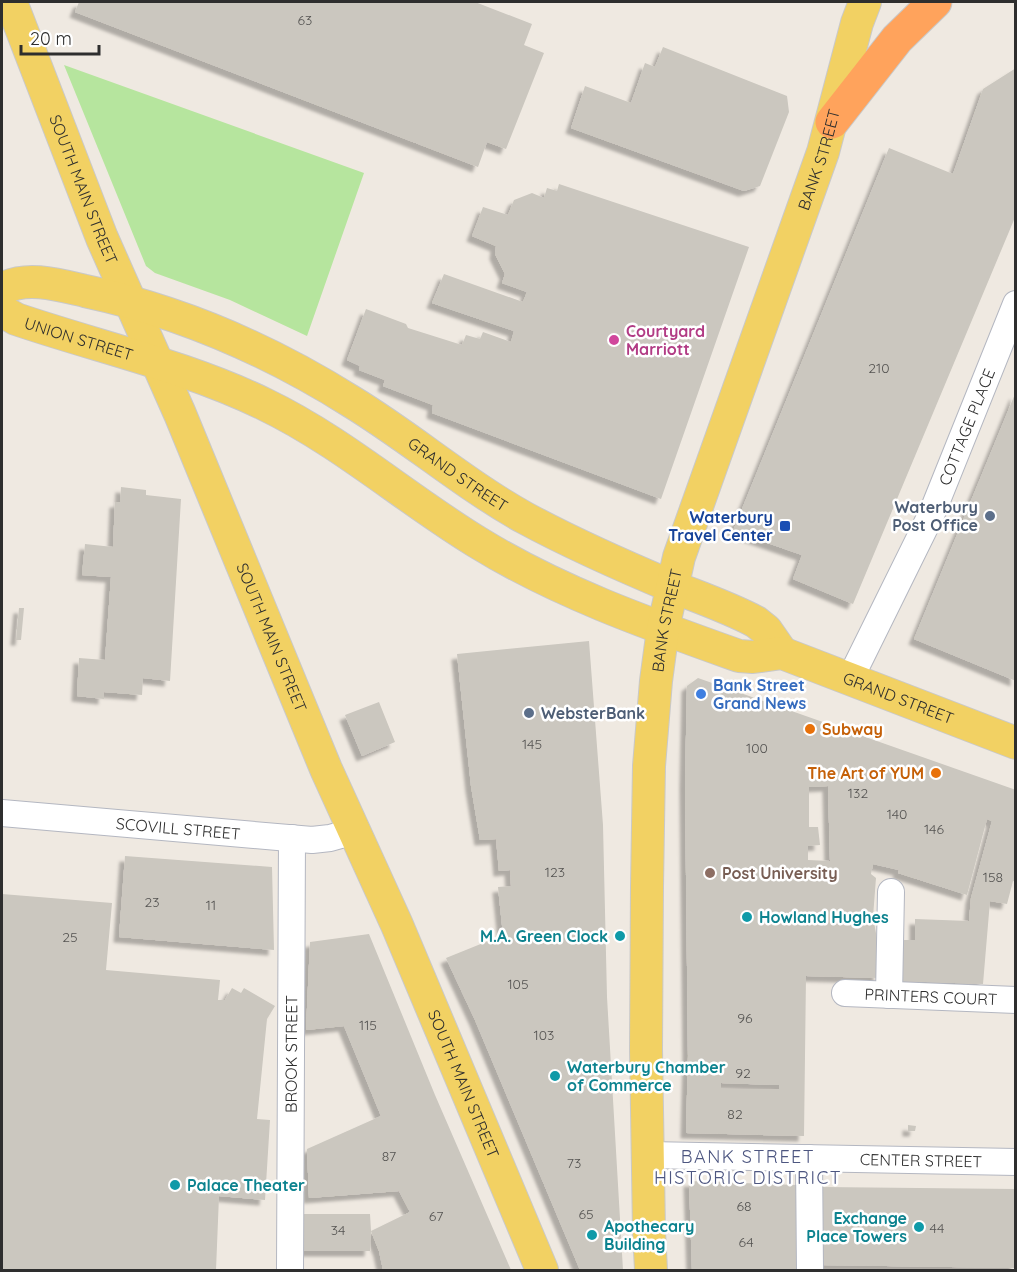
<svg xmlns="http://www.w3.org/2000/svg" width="1017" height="1272" font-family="Quicksand,sans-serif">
  <defs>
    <filter id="shadow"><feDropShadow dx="-5.5" dy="5.5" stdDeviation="1.5" flood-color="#0004"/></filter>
  </defs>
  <rect width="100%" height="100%" fill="#efe9e1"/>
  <path fill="#b6e59e" d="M64,65l300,108 -57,163 -77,-36 -75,-27 -9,-7z"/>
  <path fill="#cbc7bf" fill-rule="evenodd" filter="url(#shadow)" d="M79,2h396l57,22 -8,21 20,8 -38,96 -19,-7 -9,25 -403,-155z
    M663,47l124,49 2,16 -29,74 -16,5 -173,-63 14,-42 46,17 14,-40 10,4z
    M1016,68v147l-163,389 -60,-25 9,-24 -69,-24 156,-383 64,26 30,-85z
    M559,184l190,63 -88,252 -229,-86 1,-8 -50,-19 2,-6 -26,-10 1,-4 -13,-6 19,-51 40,15 2,4 54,17 4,-10 14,4 3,-7 28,10 3,-11 -82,-28 12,-29 79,28 4,-10 -25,-9 3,-9 -10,-20 1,-8 -24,-10 11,-29 25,8 6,-15 18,-7 12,5 3,-10 10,3z
    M1015,394h1v287l-102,-42z
    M121,487l25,3v5l35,4 -11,182 -27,-3 -1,17 -38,-3v7l-27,-3 2,-38 26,2 6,-83 -29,-2 3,-31 28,3 2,-45h5z
    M19,608h5l-3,32h-5z
    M589,641l14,184 4,172 16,273h-43l-105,-250 -29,-62 57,-23 -5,-48 13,-1 -1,-16 -11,1 -3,-32 -16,1 -9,-54 -14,-132z
    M698,678l318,112v92l-3,-1 -6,23 -17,-3 -7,83 -85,-3 -1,-41h18v-21l54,2 2,-23 21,-77 -5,-2 -20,76 -69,-22 1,-3 -26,-6 -2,10 5,4 -3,39 5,27 1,34 -73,-2 -2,160 -118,-3 2,-77 -3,-272 2,-98zM828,786l2,75 -22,-1v-14l12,-1 -2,-18h-9v-40zM721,1083l58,2v4h-58z
    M379,702l16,40 -33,14 -17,-41z
    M125,856l147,11 2,83 -155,-13z
    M2,894l110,9 -6,67 114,10 -2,20h7l7,-12 9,5 3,-5 31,18 -8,13 -10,100 13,1 -5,80 -46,-4 -3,74h-214z
    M369,934l66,161 76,175h-128l-4,-19 -8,-20 -1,20h-66v-37h66l1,17 39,-19 -11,-21 -90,7 -2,-49 74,-33 -37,-90 -38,4 4,-88z
    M908,1125l8,1 -1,5h-7z
    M689,1181l108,4 2,85h-107z
    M822,1187l194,2v79l-195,-3z"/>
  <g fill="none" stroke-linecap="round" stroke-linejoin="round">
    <g stroke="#b4b7c1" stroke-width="28">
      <g id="minor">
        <path id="s1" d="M850,679l82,-166 84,-209"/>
        <path id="s2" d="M2,813l310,27 18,-2 25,-7"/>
        <path id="s3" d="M845,993l171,7"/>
        <path d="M889,995l2,-103"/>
        <path id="s4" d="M648,1155l368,7"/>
        <path d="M809,1158l1,112"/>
        <path id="s5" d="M290,1270l2,-432"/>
      </g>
    </g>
    <g stroke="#c9c9c9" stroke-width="34">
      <g id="major">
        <path id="s6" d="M11,2l91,236 78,176 146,355 71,156 145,345"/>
        <path id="s7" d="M2,289c24,-14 58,-4 83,2 94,20 186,60 267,111 59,36 112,82 173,116 48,26 98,48 148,69 28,11 57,21 83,35l10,8 16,23"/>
        <path id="s8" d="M2,311l14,8c82,28 170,47 248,85 77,37 141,94 213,138 81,50 172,82 262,114l14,1 29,-4 234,90"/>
        <path id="s9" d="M651,1270l-2,-39 -3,-182 1,-163 2,-120 7,-85 7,-52 16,-72 144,-405 34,-129 8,-21"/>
      </g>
    </g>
    <g stroke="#c9c9c9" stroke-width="35">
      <path id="highway" d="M832,122l65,-83 38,-37"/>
    </g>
    <use href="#minor" stroke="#fff" stroke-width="26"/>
    <use href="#major" stroke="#f2d163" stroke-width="32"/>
    <use href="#highway" stroke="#ffa35c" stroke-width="33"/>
  </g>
  <circle fill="#d1479c" stroke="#fff" stroke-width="2" cx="614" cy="340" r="6"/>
  <g fill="#5c6f8a" stroke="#fff" stroke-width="2">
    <circle cx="990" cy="516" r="6"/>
    <circle cx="529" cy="713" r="6"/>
  </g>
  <rect fill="#1a4fb4" stroke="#fff" stroke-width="2" x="779" y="520" width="12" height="12" rx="3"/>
  <circle fill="#3f7fe0" stroke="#fff" stroke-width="2" cx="701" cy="694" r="6"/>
  <g fill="#e8710a" stroke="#fff" stroke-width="2">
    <circle cx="810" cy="729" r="6"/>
    <circle cx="936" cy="773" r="6"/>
  </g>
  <circle fill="#8d6e63" stroke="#fff" stroke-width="2" cx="710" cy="873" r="6"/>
  <g fill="#0f9aa8" stroke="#fff" stroke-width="2">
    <circle cx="747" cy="917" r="6"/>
    <circle cx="620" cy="936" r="6"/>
    <circle cx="555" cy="1076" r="6"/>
    <circle cx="175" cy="1185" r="6"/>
    <circle cx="919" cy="1227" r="6"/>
    <circle cx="592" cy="1235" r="6"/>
  </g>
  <g text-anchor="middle" stroke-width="5" stroke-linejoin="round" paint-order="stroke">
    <g font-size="14" fill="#555452">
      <text x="305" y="25">63</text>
      <text x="879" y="373">210</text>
      <text x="532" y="749">145</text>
      <text x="757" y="753">100</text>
      <text x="858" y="798">132</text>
      <text x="897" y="819">140</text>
      <text x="934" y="834">146</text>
      <text x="555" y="877">123</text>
      <text x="993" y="882">158</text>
      <text x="152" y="907">23</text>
      <text x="211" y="910">11</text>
      <text x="70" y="942">25</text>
      <text x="518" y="989">105</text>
      <text x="745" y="1023">96</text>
      <text x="368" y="1030">115</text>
      <text x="544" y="1040">103</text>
      <text x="743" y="1078">92</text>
      <text x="735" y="1119">82</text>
      <text x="389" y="1161">87</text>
      <text x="574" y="1168">73</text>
      <text x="744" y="1211">68</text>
      <text x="586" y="1219">65</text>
      <text x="436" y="1221">67</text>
      <text x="937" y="1233">44</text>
      <text x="338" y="1235">34</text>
      <text x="746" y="1247">64</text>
    </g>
    <g font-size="16" fill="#2e2e2e" stroke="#fff">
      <text dy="6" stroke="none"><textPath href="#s9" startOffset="1137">BANK STREET</textPath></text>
      <text dy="6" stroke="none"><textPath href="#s6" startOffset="201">SOUTH MAIN STREET</textPath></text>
      <text dy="6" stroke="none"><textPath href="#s8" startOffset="82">UNION STREET</textPath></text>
      <text dy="6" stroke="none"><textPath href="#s1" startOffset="278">COTTAGE PLACE</textPath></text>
      <text dy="6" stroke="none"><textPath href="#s7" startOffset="504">GRAND STREET</textPath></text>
      <text dy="6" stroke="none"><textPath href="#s9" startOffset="651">BANK STREET</textPath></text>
      <text dy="6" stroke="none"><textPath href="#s6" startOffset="687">SOUTH MAIN STREET</textPath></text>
      <text dy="6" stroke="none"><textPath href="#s8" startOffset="987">GRAND STREET</textPath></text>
      <text dy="6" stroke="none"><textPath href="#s2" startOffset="177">SCOVILL STREET</textPath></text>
      <text dy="6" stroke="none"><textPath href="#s3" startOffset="86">PRINTERS COURT</textPath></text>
      <text dy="6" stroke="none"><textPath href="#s5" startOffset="216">BROOK STREET</textPath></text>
      <text dy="6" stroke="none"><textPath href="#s6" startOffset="1173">SOUTH MAIN STREET</textPath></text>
      <text dy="6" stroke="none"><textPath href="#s4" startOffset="273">CENTER STREET</textPath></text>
    </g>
    <g font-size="16" font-weight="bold" fill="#b23c85" stroke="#fff" text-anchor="start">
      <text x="626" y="337">Courtyard<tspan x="626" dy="18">Marriott</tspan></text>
    </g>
    <g font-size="16" font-weight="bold" fill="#4e5e75" stroke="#fff" text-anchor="end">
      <text x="978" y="513">Waterbury<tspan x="978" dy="18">Post Office</tspan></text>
      <text x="541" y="719" text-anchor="start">WebsterBank</text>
    </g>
    <g font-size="16" font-weight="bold" fill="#164399" stroke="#fff" text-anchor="end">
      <text x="773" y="523">Waterbury<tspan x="773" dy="18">Travel Center</tspan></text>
    </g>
    <g font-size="16" font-weight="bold" fill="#366cbe" stroke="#fff" text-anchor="start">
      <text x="713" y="691">Bank Street<tspan x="713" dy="18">Grand News</tspan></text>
    </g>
    <g font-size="16" font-weight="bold" fill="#c56008" stroke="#fff" text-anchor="start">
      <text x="822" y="735">Subway</text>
      <text x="924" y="779" text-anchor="end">The Art of YUM</text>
    </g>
    <g font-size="16" font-weight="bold" fill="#785e54" stroke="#fff" text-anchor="start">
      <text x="722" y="879">Post University</text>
    </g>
    <g font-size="16" font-weight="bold" fill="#0d838f" stroke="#fff" text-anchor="start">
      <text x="759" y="923">Howland Hughes</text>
      <text x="608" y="942" text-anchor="end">M.A. Green Clock</text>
      <text x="567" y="1073">Waterbury Chamber<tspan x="567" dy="18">of Commerce</tspan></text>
      <text x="187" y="1191">Palace Theater</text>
      <text x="907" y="1224" text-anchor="end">Exchange<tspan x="907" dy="18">Place Towers</tspan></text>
      <text x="604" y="1232">Apothecary<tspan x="604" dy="18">Building</tspan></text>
    </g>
    <g font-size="18" letter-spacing="1.5" fill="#4d5680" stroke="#fff">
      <text x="748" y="1163">BANK STREET<tspan x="748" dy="21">HISTORIC DISTRICT</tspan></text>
    </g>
  </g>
  <rect width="1017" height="1272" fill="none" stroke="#2e2e2e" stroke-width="6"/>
  <path d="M21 45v9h78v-9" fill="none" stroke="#2e2e2e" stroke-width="3"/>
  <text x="30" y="45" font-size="18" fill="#2e2e2e" stroke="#ffffff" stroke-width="4.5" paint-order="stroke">20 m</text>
</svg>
